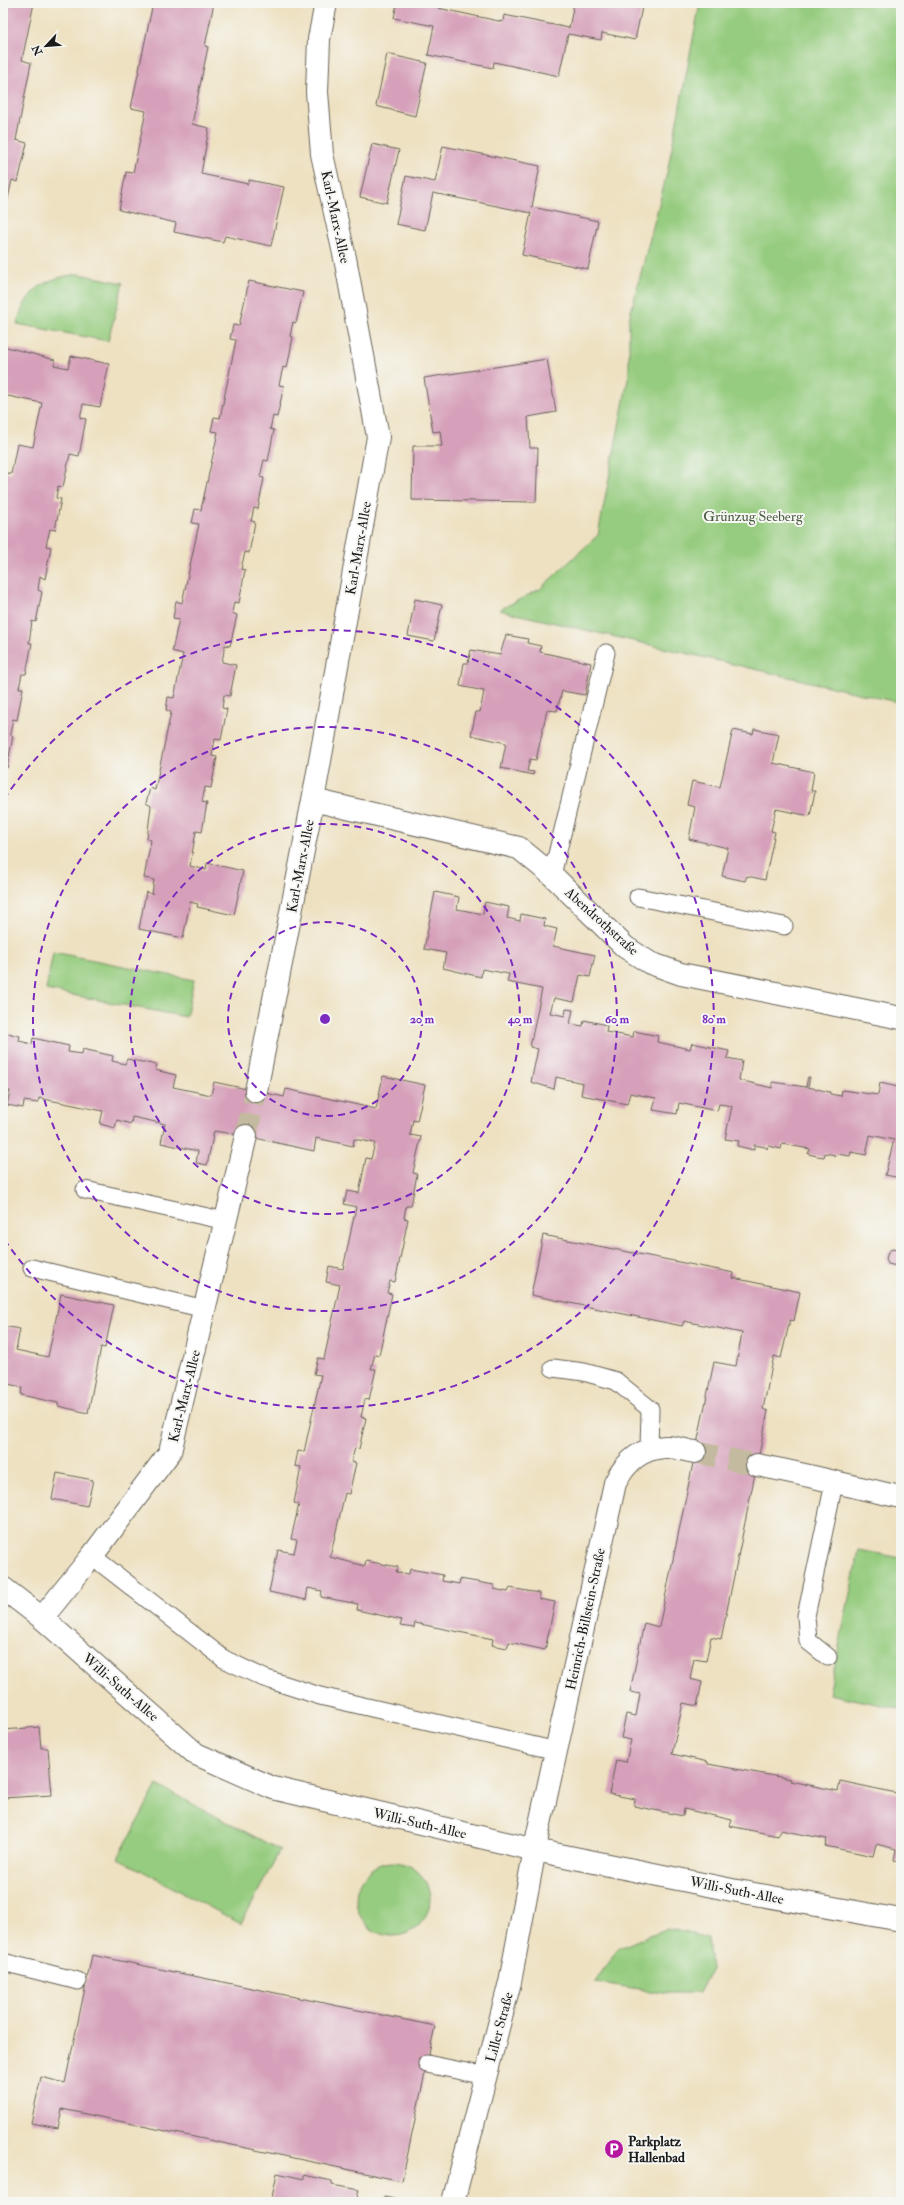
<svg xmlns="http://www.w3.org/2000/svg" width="904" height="2205" font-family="'IM FELL Double Pica',serif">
  <rect width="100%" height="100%" fill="#f6f6f2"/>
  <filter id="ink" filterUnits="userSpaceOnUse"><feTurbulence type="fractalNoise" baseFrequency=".025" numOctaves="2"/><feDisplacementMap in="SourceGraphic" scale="8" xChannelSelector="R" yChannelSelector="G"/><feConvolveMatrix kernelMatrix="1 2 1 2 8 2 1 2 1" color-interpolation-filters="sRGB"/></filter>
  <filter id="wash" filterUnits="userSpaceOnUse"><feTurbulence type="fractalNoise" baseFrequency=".012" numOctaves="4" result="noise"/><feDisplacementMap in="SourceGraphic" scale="16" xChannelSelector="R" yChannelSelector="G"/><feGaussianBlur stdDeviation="0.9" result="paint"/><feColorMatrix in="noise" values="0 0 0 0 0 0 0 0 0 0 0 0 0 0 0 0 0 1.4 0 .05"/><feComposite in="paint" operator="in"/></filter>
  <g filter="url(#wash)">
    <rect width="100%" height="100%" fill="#eee1c1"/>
    <path fill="#96cc7f" stroke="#59744e" d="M700,3h201v700l-402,-93 41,-21 58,-54 31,-161v-55l38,-146z
      M79,274l44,9 -15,58 -91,-17c9,-35 28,-46 62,-50z
      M53,952l141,28 -8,37 -140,-27z
      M859,1550l42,8v151l-72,-15z
      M157,1785l123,65 -39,74 -123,-66z
      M356 1899a37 37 0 1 1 74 0a37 37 0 1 1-74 0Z
      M667,1928l41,10 3,31 -12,24h-36l-68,-11 22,-33z"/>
    <g id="blocks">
      <path fill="#d6a0ba" d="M3,3h31l-12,57 9,3 -15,77 11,3 -9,39 -6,-2 -8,37z
        M153,3h61l-9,43 3,1 -16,77 17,4 -8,46 47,10 1,-4 35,7 -13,59 -46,-10 -2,6 -49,-10 2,-9 -57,-13 7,-38 7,1 13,-62 -15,-3z
        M397,3h42l-1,5 65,14 1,-7 65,13 5,-25h69l-8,37 -33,-7 -1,7 -33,-6 -9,42 -65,-14 -1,6 -65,-13 6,-29 -40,-8z
        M387,54l40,9 -12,53 -39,-10z
        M372,144l27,6 -12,53 -27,-6z
        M443,146l97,20 -8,41 66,14 -10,48 -66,-14 9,-42 -98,-20 -8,37 -29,-6 10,-48 29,6z
        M249,281l54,11 -7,31 -3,-1 -3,14 3,1 -6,31 -4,-1 -4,18 5,1 -7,31 -4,-1 -3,13 4,1 -6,31 -4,-1 -4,17 4,1 -6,31 -4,-1 -3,13 4,1 -6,31 -4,-1 -4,17 4,1 -6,33 -5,-1 -2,11 5,2 -7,31 -5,-1 -3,17 14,3 -6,31 -6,-1 -2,13 5,1 -6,31 -6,-1 -3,17 5,1 -6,31 -6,-1 -3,15 5,1 -5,29 -6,-1 -6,35 16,4 1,-7 36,8 -9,44 -37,-8 1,-3 -8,-2 -7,36 -44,-9 7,-37 6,2 2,-14 -10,-2 7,-38 -4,-1 4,-33 -5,-3 4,-15 5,2 16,-78 -5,-2 2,-13 6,1 9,-44 -11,-3 7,-32 -6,-1 3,-17 6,2 17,-79 -7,-1 3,-14 6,1 17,-78 -7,-1 3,-14 6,1 16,-78 -6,-1 3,-14 6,1z
        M3,346l52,14 -1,5 14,3 3,-12 38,8 -9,43 -17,-3 -3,14 6,1 -7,37 -9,-2 -7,33 -5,-1 -2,12 5,1 -6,31 -5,-1 -4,17 5,1 -6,32 -5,-3 -2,14 4,2 -6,30 -4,-1 -3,22h3l-6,31h-4l-3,14h4l-6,32 -4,-1 -3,15 3,2 -6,32 -4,-1v-253l2,-11 -2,-1v-30l8,2 6,-30 16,3 9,-44 -39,-8z
        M547,359l9,53 -28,5 2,31h8l-2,54 -124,-2 1,-54h29l-2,-15 -7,1 -9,-54z
        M415,599l27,6 -8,36 -26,-5z
        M506,635l22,4 -1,4 14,3 -1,6 51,11 -6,32 -23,-4 -5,20 -10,-1 -11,50 -6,-1 -3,12 7,1 -1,3 -32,-7 5,-25 -35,-8 5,-23h4l4,-21 -24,-5 4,-23h4l3,-13 29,5z
        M754,729l25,5 -6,29 41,9 -3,19h4l-5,25 -34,-7 -5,22 4,1 -10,48 -18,-4 -2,5 -23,-5 6,-28 -39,-9 6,-32 -8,-2 5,-24 28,6 13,-57 20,4z
        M435,892l24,5 -2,12 26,5 2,-12 24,5 -2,11 13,3 1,-7 24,5 -1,7 13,3 -4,17 42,9 -5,22 -10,-2 -6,27 -20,-4 -4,15 15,3 1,-7 7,1 -3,14 13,2 1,-6 23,5 -1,7 27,5 1,-6 24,5 -1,6 33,7 2,-6 37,8 -2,7 15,3 -3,19 33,8v-6l34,5 2,-10h2l-2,10 22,5v2l11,2 1,-6 36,5 2,-12 18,4v-6l3,1v96l-16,-3 9,-35 -24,-5 -4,20 -15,-3 -1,4 -13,-2 -3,3 1,-2 -10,-2 -1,4 -7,-1 -9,-2 2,-5 -28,-5 -1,5 -13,-3 -1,3 -2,-2 -11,-2v5l-17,-4 2,-5 -14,-2 7,-33 -13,-2 -2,7 -38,-8 -2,11 -24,-4 3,-12 -26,-5 -3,11 -46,-9 2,-12 -27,-6 -2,12 -23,-7 7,-33 -8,-2 12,-58 -35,-7 2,-8 -27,-5 -1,8 -38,-9 3,-15 -22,-4z
        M3,1032l17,4 -1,5 13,3 1,-6 36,8 -1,6 14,2 1,-5 30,7 -1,5 13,3 2,-5 30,6 -2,5 21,5 -3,12 38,8 3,-13 70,15 2,-8 90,20 7,-33 42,9 -8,36 -4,-1 -3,15 11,2 -8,36 4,1 -6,32h-5l-2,12 4,1 -6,30 -7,33 -5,-1 -3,12 5,1 -13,61 -4,-1 -4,15h5l-7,31 -4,-1 -4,18 5,1 -7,31 -4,-1 -4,14 5,1 -7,31 -4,-1 -15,64 35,9 1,-5 32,6 -2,5 13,2 1,-5 33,6 -1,6 17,3 1,-5 34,6v4l14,3 2,-4 29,5v6l16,3 -10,48 -36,-8 -2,6 -15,-3 1,-6 -78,-16 -1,5 -14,-2 2,-6 -45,-10 1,-6 -37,-7 1,-6 -14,-3 -2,12 -37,-8 9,-42 16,3 3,-13 -6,-1 8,-35 -5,-1 7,-36 -6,-1 3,-15 6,1 17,-77 -7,-1 4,-16 6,1 16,-74 -14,-3 3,-16 14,3 13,-62 -12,-3 3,-13 12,2 7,-35 5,1 4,-16 -21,-4 -1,7 -37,-8 -2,13 -68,-15 -32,-5 -7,34 -11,-2 2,-12 -37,-8 4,-19 -33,-7 -1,7 -14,-4 -2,8 -15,-4 3,-13 -64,-13 -1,5 -14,-2 -1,7 -16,-3 3,-14 -7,-1z
        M543,1235l191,38 -1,5 67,14 -6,29 -4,-1 -9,38 -7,-2 -11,53 5,2 -47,228 -10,-2 -5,24 -12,-2 -4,20 12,3 -5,24 -14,-3 -11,51 36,8v2l83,15 -1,2 48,10 2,-10 61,13v68l-7,-2 2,-11 -20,-5 -3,12 -48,-10 2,-7 -47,-9 -2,6 -48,-10 2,-6 -48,-11 -1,7 -49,-10 1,-7 -26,-5 7,-34 10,2 5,-22 -10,-2 5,-24 10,2 4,-22 -10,-2 14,-69 15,4 55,-265 22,4 6,-33 -58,-12 -2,5 -151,-31z
        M892,1249l9,2v16l-13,-3 -2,-5 2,-7z
        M61,1294l53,11 -9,43 -4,-1 -13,66 -30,-7v-3l-37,-8 1,-8 -19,-4v-57l17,3 -4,21 32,7z
        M57,1473l36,7 -6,26 -35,-7z
        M39,1727l2,21h7l4,47 -49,3v-68z
        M92,1955l343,71 -33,155 -340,-72 -4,19 -27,-5 10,-46 24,6z
        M277,2173l27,6v-4l28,6v4l27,5 -3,12h-85z
        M384,2197l22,4 -1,1h-22z"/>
    </g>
  </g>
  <g filter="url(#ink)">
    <use href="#blocks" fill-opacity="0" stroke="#666156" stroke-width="1"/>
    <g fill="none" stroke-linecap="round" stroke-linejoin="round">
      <path stroke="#c4baa0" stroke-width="22" stroke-dasharray="22 11" stroke-linecap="butt" d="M246,1136l10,-45
        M695,1452l62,13"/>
      <g stroke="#666156" stroke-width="19">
        <path id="service" d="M552,875l54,-222
          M638,897l146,29
          M85,1190l141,31
          M32,1268l173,41
          M553,1368l31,4 32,9 34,28 -1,41
          M92,1556l132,103 40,19 56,18 237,55
          M828,1657l-20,-16 -2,-25 28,-133
          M3,1962l75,19
          M427,2064l59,12"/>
      </g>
      <g stroke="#666156" stroke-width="24">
        <path id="minor" d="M313,800l206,48 33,27 73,72 25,16 31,11 220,44
          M256,1091l57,-291 65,-363 -33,-179 -23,-104 -5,-62 2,-53 7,-36
          M757,1465c49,9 96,22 144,32
          M42,1618l50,-62 78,-104 76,-316
          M453,2202l57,-220 28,-149 77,-350c10,-20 26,-35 50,-36 9,-1 21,4 30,5"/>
      </g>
      <g stroke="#666156" stroke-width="24">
        <path id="tertiary" d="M3,1588l39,30 154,136 77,34 262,62 197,40 169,30"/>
      </g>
      <use href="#service" stroke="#fff" stroke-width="17"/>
      <use href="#minor" stroke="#fff" stroke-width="22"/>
      <use href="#tertiary" stroke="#fff" stroke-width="22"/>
    </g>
  </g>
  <g fill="none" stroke="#7b2cbf" stroke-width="2" stroke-dasharray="7 5">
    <circle cx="325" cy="1019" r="97"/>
    <circle cx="325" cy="1019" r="195"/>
    <circle cx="325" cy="1019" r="292"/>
    <path d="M4 799A389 389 0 1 1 4 1239"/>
  </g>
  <defs>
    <g id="parking-disc" transform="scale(1)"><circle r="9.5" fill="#b5179e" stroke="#f6f6f2"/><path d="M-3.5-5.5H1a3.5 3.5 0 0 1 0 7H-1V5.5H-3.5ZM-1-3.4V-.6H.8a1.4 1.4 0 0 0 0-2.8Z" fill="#fff"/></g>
  </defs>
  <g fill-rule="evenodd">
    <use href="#parking-disc" x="614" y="2149"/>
  </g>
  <g text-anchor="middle" stroke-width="4" stroke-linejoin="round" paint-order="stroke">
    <g font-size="14" fill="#1c1c1c" stroke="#f6f6f2">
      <text transform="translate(336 217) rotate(78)" y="5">Karl-Marx-Allee</text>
      <text transform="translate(358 548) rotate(-80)" y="5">Karl-Marx-Allee</text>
      <text transform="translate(300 866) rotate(-79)" y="5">Karl-Marx-Allee</text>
      <text transform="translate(602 921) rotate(42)" y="5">Abendrothstraße</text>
      <text transform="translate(184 1396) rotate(-76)" y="5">Karl-Marx-Allee</text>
      <text transform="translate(585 1619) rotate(-78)" y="5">Heinrich-Billstein-Straße</text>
      <text transform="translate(121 1687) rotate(41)" y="5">Willi-Suth-Allee</text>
      <text transform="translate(420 1823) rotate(13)" y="5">Willi-Suth-Allee</text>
      <text transform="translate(737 1890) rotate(11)" y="5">Willi-Suth-Allee</text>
      <text transform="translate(499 2027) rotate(-75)" y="5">Liller Straße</text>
    </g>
    <g font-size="14" fill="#475a3f" stroke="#f6f6f2">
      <text x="753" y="521">Grünzug Seeberg</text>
    </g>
    <g font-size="14" font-weight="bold" fill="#1c1c1c" stroke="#f6f6f2" text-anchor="start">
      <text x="628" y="2146">Parkplatz<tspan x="628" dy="16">Hallenbad</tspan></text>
    </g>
  </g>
  <circle cx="325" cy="1019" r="6" fill="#7b2cbf" stroke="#f6f6f2" stroke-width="2"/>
  <g font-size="12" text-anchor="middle" font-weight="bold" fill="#7b2cbf" stroke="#f6f6f2" stroke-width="4" stroke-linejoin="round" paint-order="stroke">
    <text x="422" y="1023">20 m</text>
    <text x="520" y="1023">40 m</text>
    <text x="617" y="1023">60 m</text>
    <text x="714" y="1023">80 m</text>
  </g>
  <rect width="904" height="2205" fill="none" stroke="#f6f6f2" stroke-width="16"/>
  <g transform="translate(46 46) rotate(244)" stroke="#f6f6f2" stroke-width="3" paint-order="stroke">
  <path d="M0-3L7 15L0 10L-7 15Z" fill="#1c1c1c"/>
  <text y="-6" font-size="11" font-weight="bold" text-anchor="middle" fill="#1c1c1c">N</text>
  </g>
</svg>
